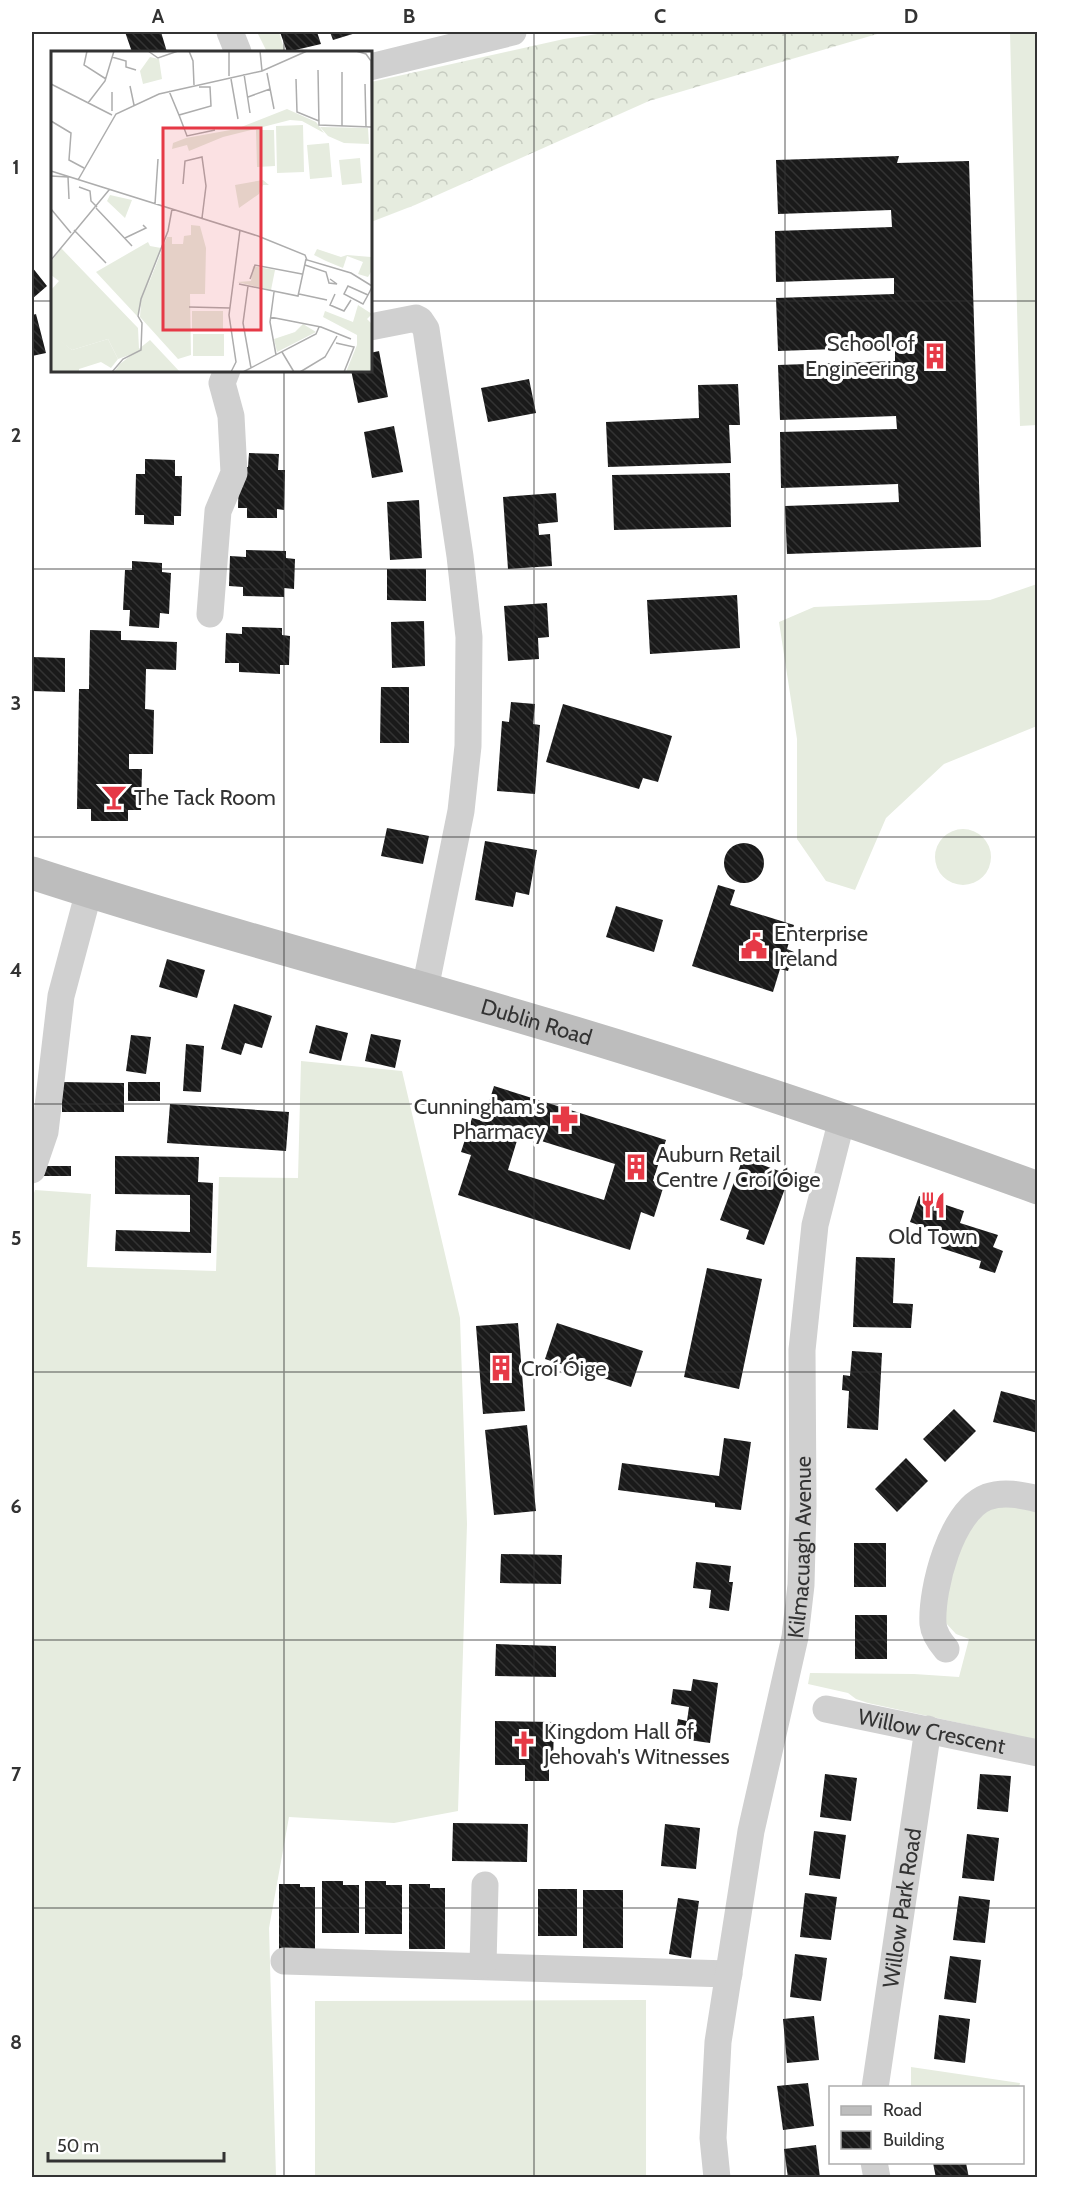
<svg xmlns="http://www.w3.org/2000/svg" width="1069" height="2209" font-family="Cabin,sans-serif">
  <defs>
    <pattern id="forest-crowns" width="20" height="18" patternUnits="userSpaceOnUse" patternTransform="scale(1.5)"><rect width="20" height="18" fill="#e6ecdf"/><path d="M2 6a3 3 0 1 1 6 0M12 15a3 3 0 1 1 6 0" fill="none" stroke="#c6cbc0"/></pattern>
    <pattern id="building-back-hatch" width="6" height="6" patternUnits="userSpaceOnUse" patternTransform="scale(1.5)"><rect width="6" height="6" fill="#1a1a1a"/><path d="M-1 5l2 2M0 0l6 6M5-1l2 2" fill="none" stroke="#333"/></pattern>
  </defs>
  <rect width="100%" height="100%" fill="#fff"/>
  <path fill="#e6ecdf" d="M257,32h22l6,20h-18z
    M1010,32h27v393l-17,1z
    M1037,584v142l-93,38 -58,54 -31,72 -29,-9 -29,-42v-100l-18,-117 35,-15 176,-7z
    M935 857a28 28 0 1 1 56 0a28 28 0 1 1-56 0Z
    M301,1061l101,10 58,247 7,206 -9,287 -64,12 -105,-6 -20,111 7,249h-244v-978l3,-9 56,4 -4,73 129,4 3,-94 79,1z
    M994,1505l43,3v232l-169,-37 -12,-4 -8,-6 -40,-9 2,-11 104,1 45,3 10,-38 -13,-5 -12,-13 1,-26 21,-65z
    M646,2000v177h-331v-176z
    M911,2067l109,16 -1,4h-108z"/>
  <path fill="url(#forest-crowns)" d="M611,32h273l-235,69 -234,104 -44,17v-140l193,-43z"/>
  <path fill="url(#building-back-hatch)" fill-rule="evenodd" d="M125,32h36l6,20h-35z
    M280,32h37l4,12 -34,8z
    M330,32h29l-26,8z
    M899,156l-2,7 72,-2 12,386 -194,7 -2,-48 114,-4 -1,-18 -117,4 -1,-56 117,-3 -1,-13 -116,4 -2,-55 117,-4v-14l-117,4 -2,-53 118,-4v-16l-118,4 -1,-51 117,-4 -1,-17 -113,4 -2,-54z
    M32,267l15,19 -15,13z
    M36,314l10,39 -14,3v-41z
    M379,351l9,46 -30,6 -7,-33h19v-17z
    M529,379l7,34 -48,9 -7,-34z
    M738,384l2,41h-11l2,38 -123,4 -2,-45 93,-4 -1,-33z
    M394,426l9,46 -31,6 -8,-46z
    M249,453l30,1 -1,16h7l-1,40 -7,-1v9h-30v-10h-9l1,-41h9z
    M145,459l30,1v16h7l-1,40h-7v9l-30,-1v-9h-9l1,-41h9z
    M730,473l1,54 -117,3 -2,-55z
    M556,493l2,29 -20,2 1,11 11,-1 2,32 -44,3 -5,-72z
    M419,500l3,58 -32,2 -3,-58z
    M246,550l40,1v7l9,1 -1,30 -10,-1v9l-41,-1v-9l-14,-1 1,-30 16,1z
    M132,561l30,2v9l9,1 -2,41 -9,-1 -1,15 -30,-2 1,-16h-7l2,-40h7z
    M387,569h39v32l-39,-1z
    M737,595l3,53 -90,6 -3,-54z
    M547,603l2,34 -11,1 1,21 -31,2 -4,-55z
    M424,621l1,45 -33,2 -1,-46z
    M242,627l40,1v7l8,1 -1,29h-9v9l-41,-2v-9h-14l1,-30 16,1z
    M90,630l31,1v9l56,2 -1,28 -30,-1 -1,40 9,1 -1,44h-24v15h13l-1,41h-13v11h-37v-12h-14l2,-120h10z
    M32,657l33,1v34l-33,-1z
    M381,687h28v56h-29z
    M511,702l24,2 -2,20 7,1 -5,69 -38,-3 5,-70 7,1z
    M563,704l109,32 -14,46 -15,-4 -4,11 -93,-27z
    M387,828l42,8 -6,28 -42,-8z
    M485,841l52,9 -8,45 -13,-3 -3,15 -38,-7z
    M724 863a20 20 0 1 1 40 0a20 20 0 1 1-40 0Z
    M718,885l17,5 -5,15 64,20 -7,24 7,3 -6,19 -8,-2 -7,23 -81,-26z
    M616,906l47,14 -9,32 -48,-15z
    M167,959l38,11 -8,28 -38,-11z
    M234,1004l38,12 -10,32 -17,-5 -4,12 -20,-6z
    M316,1025l32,8 -7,28 -32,-8z
    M371,1034l30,6 -6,28 -30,-7z
    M131,1035l20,2 -5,37 -20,-3z
    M186,1044l18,2 -3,46 -18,-1z
    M62,1082l62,1v29h-62z
    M128,1082h32v19h-32z
    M494,1086l172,54 -13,41 11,4 -10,32 -13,-5 -11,38 -172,-55 13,-40 -10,-3 11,-34 11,3zM519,1134l96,30 -11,36 -96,-30z
    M170,1104l119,8 -3,39 -119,-8z
    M115,1156l84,1 -1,25 15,1 -2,70 -96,-2 1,-21 74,2v-37l-75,-1z
    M743,1158l47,17 -26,70 -18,-6 3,-9 -29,-10z
    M41,1166h30v10h-30z
    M919,1196l45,15 -4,12 38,12 -5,12 10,4 -8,22 -16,-5 2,-7 -40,-13 5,-13 -36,-13z
    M856,1257l39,1 -2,45 20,1 -2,24 -58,-1z
    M707,1268l55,11 -23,110 -55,-12z
    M518,1323l7,88 -42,3 -7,-88z
    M557,1323l86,28 -12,36 -86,-28z
    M852,1351l30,2 -4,77 -31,-2 2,-37 -7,-1 1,-15 7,1z
    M1001,1391l37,10v32l-45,-11z
    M954,1409l22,22 -31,31 -22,-23z
    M527,1425l9,86 -42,4 -9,-85z
    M724,1438l27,4 -10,68 -26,-3v-4l-97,-13 4,-27 97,13z
    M906,1458l22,23 -31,31 -22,-23z
    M854,1543h32v44h-32z
    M501,1554l61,1 -1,29 -61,-1z
    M696,1562l35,4 -2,16h4l-4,29 -20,-3 2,-18 -18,-2z
    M855,1615h32v44h-32z
    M496,1644l60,2v31l-61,-1z
    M693,1679l25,4 -8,60 -35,-5 3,-19 9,2 2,-14 -18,-3 2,-15 18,2z
    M495,1721l59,1 -1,43h-4v16h-24v-16h-30z
    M825,1774l32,4 -6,43 -31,-4z
    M980,1774l31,2 -3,36 -31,-3z
    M453,1823l75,1 -1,38 -75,-1z
    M665,1824l35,4 -4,41 -35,-3z
    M814,1831l32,4 -6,44 -31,-4z
    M967,1834l32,4 -5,43 -32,-3z
    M322,1881h21v4h16v48h-37z
    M365,1881h21v4h16v49h-37z
    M279,1884h21v3h15v62h-36z
    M409,1884h21v4h15v61h-36z
    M538,1889h39v47h-39z
    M583,1890h40v58h-40z
    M805,1893l32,4 -6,43 -31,-3z
    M959,1896l31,4 -5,43 -32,-3z
    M678,1898l21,3 -8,57 -22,-4z
    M795,1954l32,4 -6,43 -31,-4z
    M950,1956l31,4 -5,43 -32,-4z
    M939,2015l31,4 -5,44 -31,-4z
    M814,2016l5,44 -32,3 -4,-44z
    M808,2083l6,43 -31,4 -6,-44z
    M816,2145l4,33h-32l-4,-29z
    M933,2163h33l3,15h-33z"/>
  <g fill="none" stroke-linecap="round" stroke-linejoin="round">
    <g stroke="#d0d0d0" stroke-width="27">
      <path d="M230,32l8,20"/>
      <path d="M370,67l143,-35"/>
      <path d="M370,327l46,-9 4,2 6,9 34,227 9,81 -1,109 -7,65 -36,178"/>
      <path d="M210,614l8,-103 16,-38 -3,-57 -9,-33 5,-13"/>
      <path d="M32,1170l13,-38 16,-136 28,-105"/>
      <path d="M946,1649c-6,-7 -12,-15 -13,-25 -2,-35 18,-113 54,-127 17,-6 34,-2 51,2"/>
      <path id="s1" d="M826,1709l212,44"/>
      <path d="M284,1961l445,13"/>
      <path d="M483,1965l2,-80"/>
      <path id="s2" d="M875,2088l53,-359"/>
      <path d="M874,2162l3,16"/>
      <path id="s3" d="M717,2178l-4,-40 5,-96 33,-211 44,-194 6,-52 2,-79 -1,-156 13,-125 27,-106"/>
    </g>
    <path stroke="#bdbdbd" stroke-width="33" id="s4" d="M32,873c169,55 342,100 513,151 166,49 330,105 493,164"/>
  </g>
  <path fill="none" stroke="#333" stroke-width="1.5" stroke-opacity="0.55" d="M284,32v20M534,32v2146M785,32v2146M32,301h20M370,301h668M284,370v1808M32,569h1006M32,837h1006M32,1104h1006M32,1372h1006M32,1640h1006M32,1908h1006"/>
  <defs>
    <g id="building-bare" transform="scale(2.07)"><path d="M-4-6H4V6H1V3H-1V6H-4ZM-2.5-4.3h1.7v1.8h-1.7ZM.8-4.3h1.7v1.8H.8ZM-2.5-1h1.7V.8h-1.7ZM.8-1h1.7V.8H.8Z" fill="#e63946" stroke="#fff" stroke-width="2.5" paint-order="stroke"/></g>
    <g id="bar-bare" transform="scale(2.07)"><path d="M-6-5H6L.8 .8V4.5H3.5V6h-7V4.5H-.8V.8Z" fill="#e63946" stroke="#fff" stroke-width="2.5" paint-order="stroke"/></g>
    <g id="civic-bare" transform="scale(2.07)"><path d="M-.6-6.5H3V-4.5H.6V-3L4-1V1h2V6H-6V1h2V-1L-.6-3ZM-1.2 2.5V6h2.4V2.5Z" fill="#e63946" stroke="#fff" stroke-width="2.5" paint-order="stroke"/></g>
    <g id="pharmacy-bare" transform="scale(2.07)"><path d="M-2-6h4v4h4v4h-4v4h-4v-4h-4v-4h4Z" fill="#e63946" stroke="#fff" stroke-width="2.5" paint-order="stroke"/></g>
    <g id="restaurant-bare" transform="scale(2.07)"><path d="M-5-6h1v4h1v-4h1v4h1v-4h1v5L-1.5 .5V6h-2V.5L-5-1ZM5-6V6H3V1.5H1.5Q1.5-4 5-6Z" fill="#e63946" stroke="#fff" stroke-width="2.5" paint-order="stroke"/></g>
    <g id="church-bare" transform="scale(2.07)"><path d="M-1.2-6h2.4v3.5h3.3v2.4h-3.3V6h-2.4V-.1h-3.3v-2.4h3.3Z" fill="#e63946" stroke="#fff" stroke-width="2.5" paint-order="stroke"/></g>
  </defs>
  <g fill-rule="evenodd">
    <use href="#building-bare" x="935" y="356"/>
    <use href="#bar-bare" x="114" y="797"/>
    <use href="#civic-bare" x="754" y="946"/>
    <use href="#pharmacy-bare" x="565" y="1119"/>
    <use href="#building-bare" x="636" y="1167"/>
    <use href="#restaurant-bare" x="933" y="1205"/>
    <use href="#building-bare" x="501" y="1368"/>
    <use href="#church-bare" x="524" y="1744"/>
  </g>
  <g text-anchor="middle" stroke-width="6" stroke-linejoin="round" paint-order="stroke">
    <g font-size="22" fill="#333" stroke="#fff" text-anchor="start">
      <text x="915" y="351" text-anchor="end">School of<tspan x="915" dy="25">Engineering</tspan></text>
      <text x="134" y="805">The Tack Room</text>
      <text x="774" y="941">Enterprise<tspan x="774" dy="25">Ireland</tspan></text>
      <text x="545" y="1114" text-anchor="end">Cunningham's<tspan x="545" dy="25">Pharmacy</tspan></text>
      <text x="656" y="1162">Auburn Retail<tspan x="656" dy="25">Centre / Croí Óige</tspan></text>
      <text x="933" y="1244" text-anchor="middle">Old Town</text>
      <text x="521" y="1376">Croí Óige</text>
      <text x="544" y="1739">Kingdom Hall of<tspan x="544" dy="25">Jehovah's Witnesses</tspan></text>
    </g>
    <g font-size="22" fill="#333" stroke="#fff">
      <text dy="8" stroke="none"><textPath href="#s4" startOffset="526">Dublin Road</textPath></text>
      <text dy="8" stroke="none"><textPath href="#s3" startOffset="639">Kilmacuagh Avenue</textPath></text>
      <text dy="8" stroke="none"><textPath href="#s1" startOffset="108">Willow Crescent</textPath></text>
      <text dy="8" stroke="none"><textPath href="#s2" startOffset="182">Willow Park Road</textPath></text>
    </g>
  </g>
  <g transform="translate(51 51)">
    <rect width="321" height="321" fill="#fff"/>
    <path d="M99,6l9,2 3,20 -19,5 -3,-13zM252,74l1,47 -27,1 -1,-47zM269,76l48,1 1,16 -25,-1 -16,-7zM205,79h18l1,36 -18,1zM278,92l3,34 -22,2 -3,-34zM309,107l2,25 -20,2 -3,-25zM212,129l6,5h-6l-4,9 -20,14 -4,-23zM59,144l22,5 -7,18 -18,-17zM140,174l9,1 6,22 -1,46h-15l1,61 -13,4 -38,-42 1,-14 26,-66h5v7h11l1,-8 7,-1zM97,191l2,4 11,2 -24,68 -41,-44zM10,197l77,80 1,21 -4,4 -17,6 -10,-20 -36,11 -16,-12 -5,2v-50l8,-9 -8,-6v-13zM266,198l24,8 6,-2 24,2v15l-3,5 -10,-3 5,-12 -16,-6 -4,12 -17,-7 -12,-6zM202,215l22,4 -4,20 -34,-8 14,-1zM307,254l14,9 -5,5 5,5v48h-26l11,-27v-10l-34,-18 2,-6 28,11zM141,260h31v20h-31zM252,273l13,8 -39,20 -3,-13 21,-7zM142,283h31v22h-31zM99,289l30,32h-66l6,-8z" fill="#e6ecdf"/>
    <path d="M236,58l29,13 8,11 -22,-12 -12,-1 -67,17 -34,14 -2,-6 -15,4 1,-6 13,-5 50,-9z" fill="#e6ecdf"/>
    <path d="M5,286l16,13 36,-11 10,20 -7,9 -10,-6 -22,7v3h-28v-32z" fill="#e6ecdf"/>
    <path fill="none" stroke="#adadad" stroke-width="1.5" d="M36,0l-3,14 22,14M97,0l10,7 20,-7M138,0l4,10 1,24M209,0l2,20M305,0l10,3 5,7 1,83M61,6l14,4v6l10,3M267,19l1,55 52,2M291,21v55M216,22l7,36M193,23l6,39M178,25v-25M180,28l7,40M245,28l1,33 22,9M0,33l61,31M314,33l1,43M79,35l4,19M118,40l10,24 32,-9 -1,-19h-11M61,41v19M197,46l22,-8M37,52l17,-22 9,-30M128,64l8,21 28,-6M0,70l20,12 -2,27 15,8M0,120l207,65 47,19 2,5 44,13 21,13M0,125l17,1 1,22M27,129l38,-66 43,-20 103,-23 45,-20M132,133l2,-23 17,-4 4,29 -4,32M28,136l11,4 1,10 6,6M104,153l3,-45M45,157l36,38M0,158l20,24M23,179l32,33M74,187l21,-10 -3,-3M0,209l58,-70M254,214l21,7 3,11 8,1 -7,-5M199,228l5,-14 47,9M188,233l59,12 8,-37M197,235l-5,37 8,45M223,241l-4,30 6,33M248,243l28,6M284,243l-5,11 14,6 7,-11M317,244l-20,-9 -4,8 19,10 5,-9 4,-8M138,256l41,1M219,266l51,10 30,12M285,292l18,4 -10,25M231,301l12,20M61,321l11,-13 18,-9 1,-27 -4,-7 3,-17 27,-68 4,-22M180,321l5,-10 -7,-47 11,-85M192,321l73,-38 3,-7M249,321l25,-15 12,-21"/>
    <path fill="#e63946" fill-opacity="0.15" stroke="#e63946" stroke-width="3" d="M112,77h98v202h-98z"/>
    <rect width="321" height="321" fill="none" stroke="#333" stroke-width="3"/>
  </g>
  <rect width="1069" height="2209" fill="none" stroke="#ffffff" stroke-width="66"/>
  <rect x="829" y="2086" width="195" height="78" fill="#ffffff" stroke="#adadad" stroke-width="1.5"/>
  <rect x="841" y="2106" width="30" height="9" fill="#bdbdbd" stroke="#adadad" stroke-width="1.5"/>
  <text x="883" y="2116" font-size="18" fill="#333333">Road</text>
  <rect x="841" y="2131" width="30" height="18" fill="url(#building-back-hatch)" stroke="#adadad" stroke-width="1.5"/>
  <text x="883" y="2146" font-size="18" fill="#333333">Building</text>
  <path d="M48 2152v9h176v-9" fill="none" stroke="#333333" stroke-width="3"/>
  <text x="57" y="2152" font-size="18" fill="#333333" stroke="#ffffff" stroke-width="4.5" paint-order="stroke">50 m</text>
  <rect x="33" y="33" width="1003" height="2143" fill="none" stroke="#333" stroke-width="2"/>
  <g font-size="20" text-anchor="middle" font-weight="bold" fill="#333">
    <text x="158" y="23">A</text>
    <text x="409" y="23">B</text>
    <text x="660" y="23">C</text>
    <text x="911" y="23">D</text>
    <text x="16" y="174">1</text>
    <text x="16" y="442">2</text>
    <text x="16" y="710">3</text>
    <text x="16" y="977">4</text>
    <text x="16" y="1245">5</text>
    <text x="16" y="1513">6</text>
    <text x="16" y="1781">7</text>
    <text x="16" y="2049">8</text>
  </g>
</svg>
